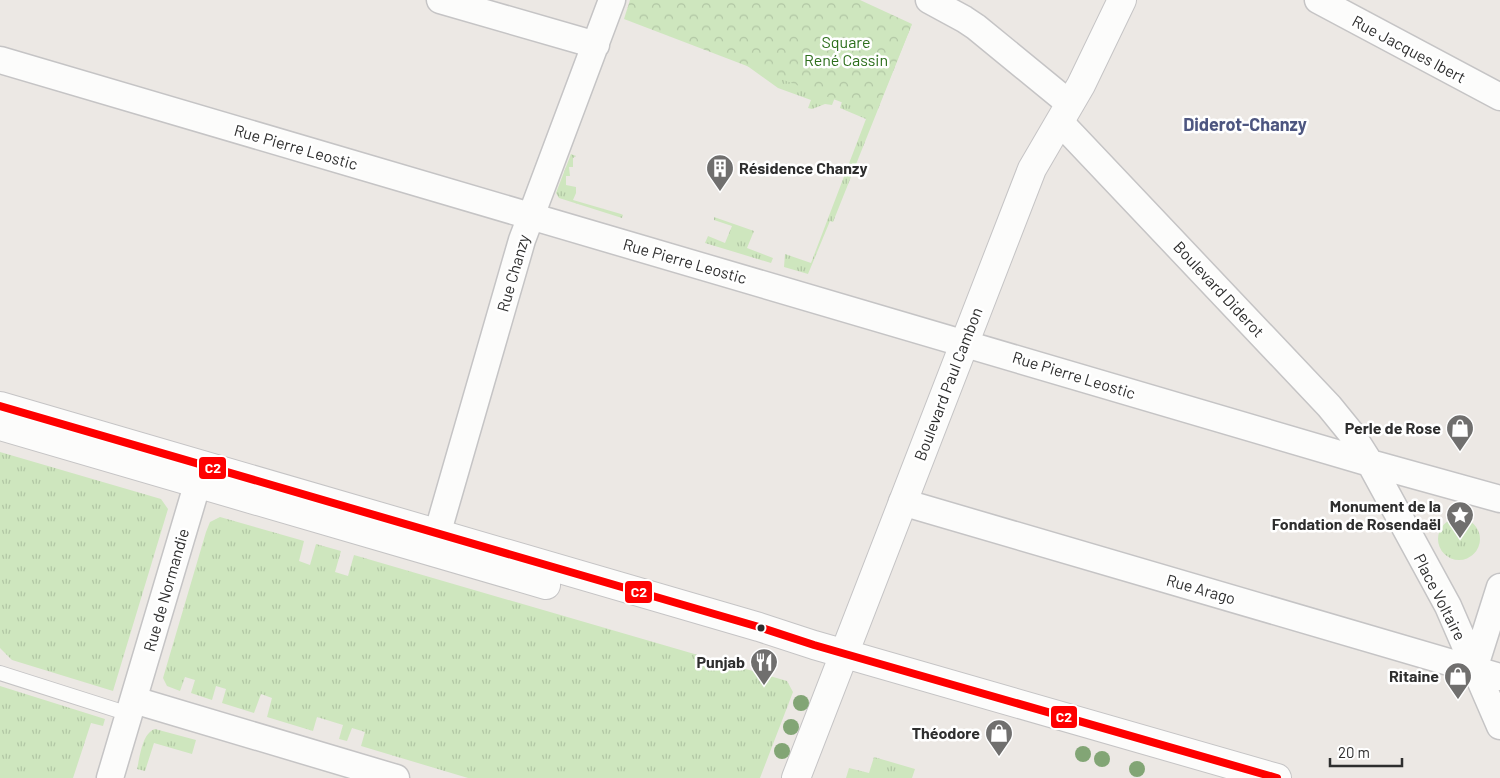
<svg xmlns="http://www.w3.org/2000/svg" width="1500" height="778" font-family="Barlow,sans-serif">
  <defs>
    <pattern id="grass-tufts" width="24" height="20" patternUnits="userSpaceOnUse" patternTransform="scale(1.25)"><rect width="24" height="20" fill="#cee6be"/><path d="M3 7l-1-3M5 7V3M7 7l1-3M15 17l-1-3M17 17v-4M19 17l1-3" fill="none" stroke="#b1c6a4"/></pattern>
    <pattern id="park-crowns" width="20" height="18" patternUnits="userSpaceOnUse" patternTransform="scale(1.25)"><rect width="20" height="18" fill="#cee6be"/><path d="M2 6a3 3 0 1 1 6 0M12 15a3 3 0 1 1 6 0" fill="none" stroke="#b1c6a4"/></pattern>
  </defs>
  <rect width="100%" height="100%" fill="#ece8e4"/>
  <path fill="url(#grass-tufts)" d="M912,24l-79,198 -3,-1 -22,53 -24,-7 1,-13 26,9 55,-144 -26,-11 5,-16z
    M746,65l93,22 -7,18 -7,-1 -13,5 -4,-1 3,-8 -33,-12z
    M571,154l5,2 -3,2v9h-4l1,9h-4v9l10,2v6l-3,7 48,14 2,1 -1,3 -63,-20 -3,-5z
    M714,217l40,14 -7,17 26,10 -2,5 -66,-20 3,-7 17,7 7,-17 -18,-6z
    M0,452l161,47 7,10 -55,182 -101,-31 -12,-12z
    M220,517l84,24 -5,20 11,4 6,-21 25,7 -6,21 13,4 6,-21 433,126 6,11 -33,86h-292l-107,-32 4,-14 -13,-4 -5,13 -8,-2 4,-14 -26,-8 -4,14 -46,-14 5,-19 -11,-4 -7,19 -32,-10 4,-14 -10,-3 -4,14 -21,-7 4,-13 -10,-3 -5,14 -13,-5 -4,-8 43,-146 4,-10z
    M1438 539a21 21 0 1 1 42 0a21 21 0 1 1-42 0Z
    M0,686l105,33 -2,7 -12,-3 -18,55h-73z
    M155,729l41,11 -4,14 -38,-11 -9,28 -8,-2c3,-12 5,-36 18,-40z
    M874,757l41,12 -3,9h-66l3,-10 20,5z"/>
  <path fill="url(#park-crowns)" d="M630,0h230l52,24 -37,91 -251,-96z"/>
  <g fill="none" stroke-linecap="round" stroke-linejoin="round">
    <g stroke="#c5c4c5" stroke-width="16">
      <path id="lane" d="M0,673l129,41"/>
    </g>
    <g stroke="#c5c4c5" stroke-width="29">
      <path id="street" d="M440,0l156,45
        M929,0l35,19 12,8 94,77
        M1318,0l182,97
        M0,60l1370,403 130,36
        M1060,122l269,284 22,27 19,30 78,143 52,120
        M902,502l598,175
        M432,552l90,-312 90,-240
        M1474,669l26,-82
        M134,700l262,78
        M110,778l93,-313"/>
    </g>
    <g stroke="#c5c4c5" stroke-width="30">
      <path id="secondary" d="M0,406l759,221 55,18 463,133
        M0,426l546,159
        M796,778l236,-609 49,-84 41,-85"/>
    </g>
    <use href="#lane" stroke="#fcfcfb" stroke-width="14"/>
    <use href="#street" stroke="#fcfcfb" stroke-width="26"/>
    <use href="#secondary" stroke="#fcfcfb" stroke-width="28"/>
    <g stroke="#fff" stroke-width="11">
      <path id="bus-1" d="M0,406l759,221 55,18 463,133"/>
    </g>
    <use href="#bus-1" stroke="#fe0000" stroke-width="8"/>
  </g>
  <g fill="#82a575">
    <circle cx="801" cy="703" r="8"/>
    <circle cx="791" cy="727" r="8"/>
    <circle cx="782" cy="751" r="8"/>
    <circle cx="1083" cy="754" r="8"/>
    <circle cx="1102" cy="759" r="8"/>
    <circle cx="1137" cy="769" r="8"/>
  </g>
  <defs>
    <g id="building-pin" transform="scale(1.4375)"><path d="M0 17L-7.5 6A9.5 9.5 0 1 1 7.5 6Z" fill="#706f6e" stroke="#fff"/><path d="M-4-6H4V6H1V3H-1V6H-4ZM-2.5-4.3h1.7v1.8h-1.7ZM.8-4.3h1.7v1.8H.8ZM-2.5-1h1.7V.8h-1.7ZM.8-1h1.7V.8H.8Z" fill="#fff"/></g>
    <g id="shop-pin" transform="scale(1.4375)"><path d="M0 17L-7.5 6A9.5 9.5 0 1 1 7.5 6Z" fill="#706f6e" stroke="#fff"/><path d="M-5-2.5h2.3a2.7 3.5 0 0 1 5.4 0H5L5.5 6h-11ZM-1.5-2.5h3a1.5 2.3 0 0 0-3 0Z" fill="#fff"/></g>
    <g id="sight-pin" transform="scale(1.4375)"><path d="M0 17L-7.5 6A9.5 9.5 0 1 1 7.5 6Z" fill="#706f6e" stroke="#fff"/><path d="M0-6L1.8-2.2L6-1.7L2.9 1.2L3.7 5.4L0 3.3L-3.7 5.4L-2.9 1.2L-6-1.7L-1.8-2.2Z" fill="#fff"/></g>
    <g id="restaurant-pin" transform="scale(1.4375)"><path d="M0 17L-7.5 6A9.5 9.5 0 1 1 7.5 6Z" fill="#706f6e" stroke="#fff"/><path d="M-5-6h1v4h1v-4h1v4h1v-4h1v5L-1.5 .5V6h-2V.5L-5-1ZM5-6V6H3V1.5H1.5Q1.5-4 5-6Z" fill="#fff"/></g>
  </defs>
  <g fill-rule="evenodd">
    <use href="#building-pin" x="720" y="168"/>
    <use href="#shop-pin" x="1460" y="428"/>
    <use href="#sight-pin" x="1460" y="515"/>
    <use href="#restaurant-pin" x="764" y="662"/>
    <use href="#shop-pin" x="1458" y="676"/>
    <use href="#shop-pin" x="999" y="733"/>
  </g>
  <circle fill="#2e2e2e" stroke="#fff" stroke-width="2" cx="761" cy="628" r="4.5"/>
  <g text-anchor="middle" stroke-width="5" stroke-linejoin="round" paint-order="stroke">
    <g font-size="16" fill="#2c6e1b" stroke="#fff">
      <text x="846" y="48">Square<tspan x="846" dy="18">René Cassin</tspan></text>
    </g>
    <g font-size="16" fill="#2e2e2e" stroke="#fff">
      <text transform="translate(1409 49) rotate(28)" y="6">Rue Jacques Ibert</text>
      <text transform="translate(296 147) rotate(16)" y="6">Rue Pierre Leostic</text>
      <text transform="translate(685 261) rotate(16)" y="6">Rue Pierre Leostic</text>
      <text transform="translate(513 273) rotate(-74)" y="6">Rue Chanzy</text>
      <text transform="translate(1219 289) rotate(47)" y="6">Boulevard Diderot</text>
      <text transform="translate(1074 375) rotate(17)" y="6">Rue Pierre Leostic</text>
      <text transform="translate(948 384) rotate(-69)" y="6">Boulevard Paul Cambon</text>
      <text transform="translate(1201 589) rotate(16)" y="6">Rue Arago</text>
      <text transform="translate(166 590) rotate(-74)" y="6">Rue de Normandie</text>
      <text transform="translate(1440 597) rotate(63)" y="6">Place Voltaire</text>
    </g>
    <g font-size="16" font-weight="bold" fill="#2e2e2e" stroke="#fff" text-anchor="end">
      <text x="739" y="174" text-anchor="start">Résidence Chanzy</text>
      <text x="1441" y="434">Perle de Rose</text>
      <text x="1441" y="512">Monument de la<tspan x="1441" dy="18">Fondation de Rosendaël</tspan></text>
      <text x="745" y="668">Punjab</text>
      <text x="1439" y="682">Ritaine</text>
      <text x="980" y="739">Théodore</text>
    </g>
    <g font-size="18" font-weight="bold" fill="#4d5680" stroke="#fff">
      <text x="1245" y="131">Diderot-Chanzy</text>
    </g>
  </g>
  <g stroke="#fff" stroke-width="2">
    <rect x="198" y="456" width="29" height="24" rx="5" fill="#fe0000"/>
    <rect x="624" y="580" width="29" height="24" rx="5" fill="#fe0000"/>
    <rect x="1050" y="705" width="28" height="24" rx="5" fill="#fe0000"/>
  </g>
  <g font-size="14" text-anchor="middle" font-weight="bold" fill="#fff">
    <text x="213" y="473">C2</text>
    <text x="639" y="597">C2</text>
    <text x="1064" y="722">C2</text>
  </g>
  <path d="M1330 758v8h72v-8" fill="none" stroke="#2e2e2e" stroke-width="2.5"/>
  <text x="1338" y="758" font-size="15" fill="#2e2e2e" stroke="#ffffff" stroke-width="4" paint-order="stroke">20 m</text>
</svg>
